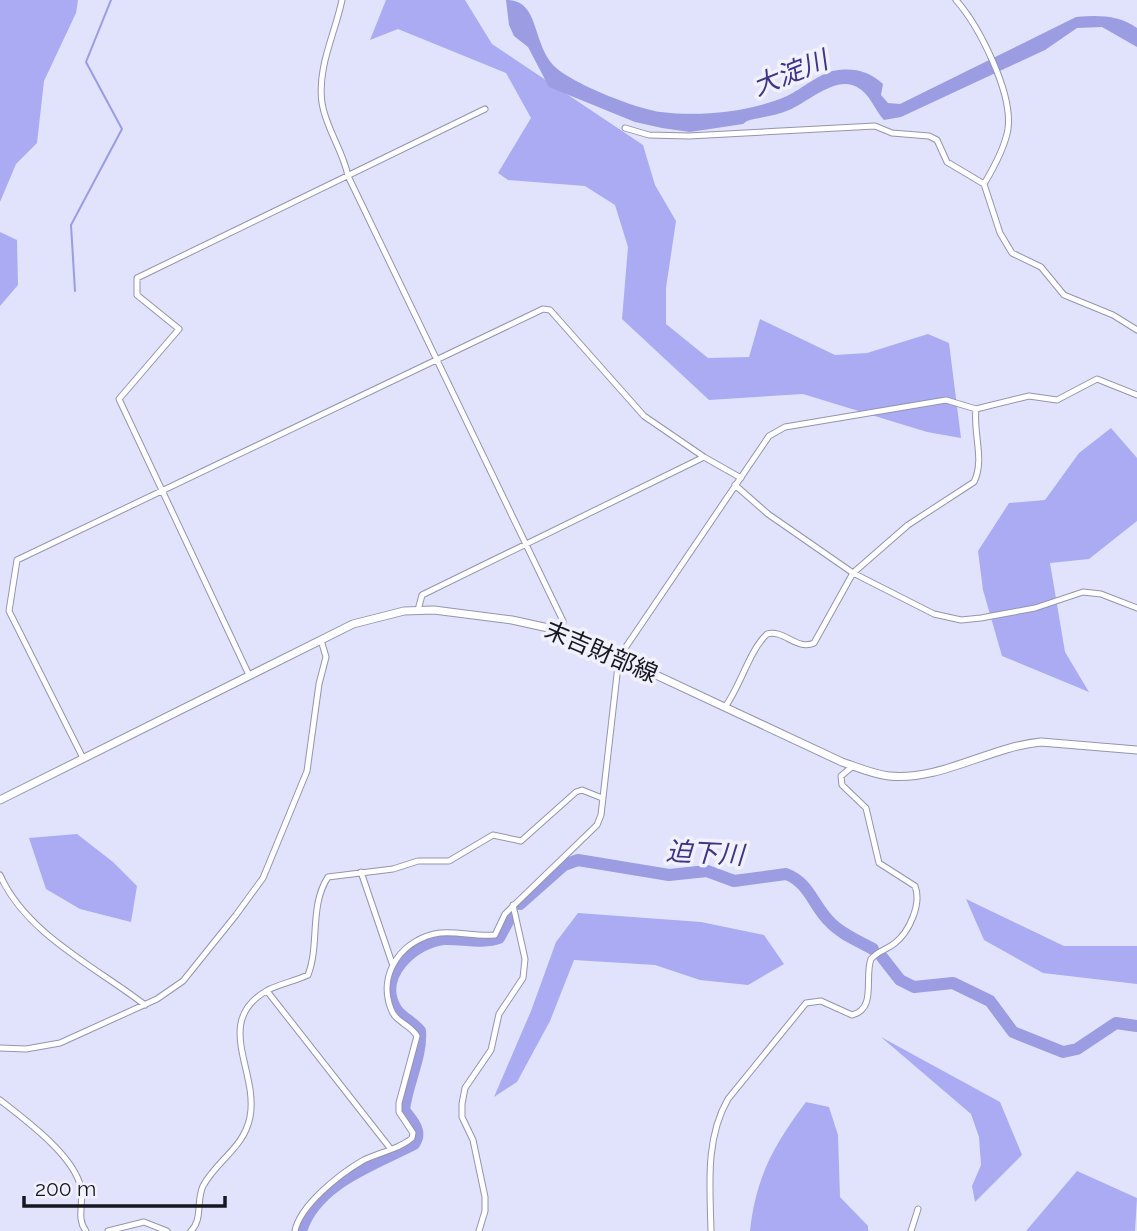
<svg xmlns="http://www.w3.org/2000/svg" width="1137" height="1231" font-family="Raleway,'Noto Sans JP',sans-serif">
  <rect width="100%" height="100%" fill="#e1e3fc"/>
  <path fill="#aaabf2" d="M0,0h78l-2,13 -32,68 -7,62 -21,21 -16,38z
    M386,0h79l27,44 151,101 12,40 21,36 -10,67v36l42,34 41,-1 11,-38 75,36 32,-2 61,-19 21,9 12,95 -34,-6 -124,-38 -94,6 -87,-81 6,-72 -13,-42 -30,-19 -77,-6 -10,-7 33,-55 -25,-45 -108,-44 -28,11z
    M0,232l17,8 1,45 -18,21z
    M1111,428l26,30v63l-48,38 -39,4 15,89 24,40 -87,-36 -19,-66 -5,-39 31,-48 36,-3 34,-47z
    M77,834l36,28 24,24 -6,36 -51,-13 -34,-20 -17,-51z
    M966,899l98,47h73v38l-94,-11 -59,-33z
    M578,913l123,9 63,13 20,29 -36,21 -48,-5 -45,-15 -81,-5 -24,61 -33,61 -23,15 37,-86 25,-69z
    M881,1037l119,65 22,53 -47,47 -3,-16 9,-21 -2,-28 -8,-23z
    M806,1102l23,5 9,28 2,62 28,29v5h-118c6,-55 24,-86 56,-129z
    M1077,1171l60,27 -2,33h-109z"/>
  <path fill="#9b9ce2" d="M506,0c34,0 25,41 48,66 17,17 82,43 107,46 38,5 90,0 126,-16 15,-7 35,-25 52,-26 17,-2 31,2 44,14l-2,11 7,8 12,1 176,-87c22,-2 43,-2 61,11v19l-35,-20 -25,1 -32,22 -144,67 -17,3c-10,-11 -14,-26 -27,-33 -21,-12 -49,15 -68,23 -13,6 -29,7 -42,11l-4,3 -53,8 -28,-4 -27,-6 -86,-35 -21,-40 -14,-11 -5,-11z"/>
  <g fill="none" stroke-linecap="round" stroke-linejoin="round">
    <path stroke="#9b9ce2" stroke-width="2" d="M75,291l-4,-66 51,-96 -36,-67 25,-62"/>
    <path stroke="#9b9ce2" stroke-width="12" d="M520,904l44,-39 14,-5 91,15 38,-4 27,10 52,-7c24,9 27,32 44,48 11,12 29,19 43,27
      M882,957l18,23 14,7 39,-4 37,18 23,31 50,20 14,-3 39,-26 21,3
      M301,1231c15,-48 73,-66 113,-87 9,-13 -2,-23 -10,-34 3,-27 18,-53 16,-79 -7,-9 -18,-13 -24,-22 -20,-33 18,-67 48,-70 17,-1 39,5 55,-1l12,-22"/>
    <g stroke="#9495ad" stroke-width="7">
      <path id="minor" d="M342,0c-7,34 -25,67 -20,103 4,26 21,47 26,73l215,445 -1,10
        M956,0c23,26 57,93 52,129 -3,18 -15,40 -24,55
        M625,128l24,7 40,1 186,-10 17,7 37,3 8,4 10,22 37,22 16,49 12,20 29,14 23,28 49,20 24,15
        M735,485l33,29 85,59 81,41 27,6 20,-2 54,-10 48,-16 18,2 36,14
        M418,610l4,-15 282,-138
        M249,675l-130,-276 60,-70 -42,-34v-17l348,-169
        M725,707c16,-22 24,-56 42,-73 17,-5 30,17 47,9l39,-70 55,-48 66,-43c11,-22 -1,-48 2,-73
        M83,758l-74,-147 8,-51 526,-251 7,1 94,106 60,41 37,21
        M361,872l31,91
        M0,875c26,59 96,92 145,130
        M267,991l123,157
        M0,1048l26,1 34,-6 97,-44 26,-18 53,-66 27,-37 44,-107 12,-87 7,-27 -5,-17
        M0,1100c25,20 74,55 81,88 3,15 -5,31 5,43
        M108,1231l36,-9 23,9
        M191,1231c12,-12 5,-30 12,-45 14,-26 41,-38 47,-69 9,-46 -38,-96 18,-127 12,-6 27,-9 40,-15 12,-31 1,-69 20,-98l65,-8 25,-8h31l44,-26 28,6 55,-49 6,-2 20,8
        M295,1231c5,-26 45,-57 67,-70 15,-8 38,-12 50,-23l1,-5 -14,-21v-9l18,-67c-7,-12 -22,-14 -26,-27 -14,-36 12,-71 49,-76 18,-2 36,4 55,2l10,-21 92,-89 4,-10 18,-158 150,-221 16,-9 161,-27 30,9 53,-13 28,4 40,-21 40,16
        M479,1231l6,-20v-14l-12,-57 -11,-23v-13l3,-16 26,-38 8,-36 24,-36 2,-19 -12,-54
        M711,1231c-1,-45 -6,-92 17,-132l78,-96 15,-2 31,14c25,-6 12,-38 19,-56 8,-9 16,-9 24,-16 14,-11 27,-39 20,-57l-36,-23 -13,-55 -24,-23 -1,-9 12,-10
        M911,1231l7,-22"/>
    </g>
    <g stroke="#9495ad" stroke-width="9">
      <path id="secondary" d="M0,800l353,-176 51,-13 30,-1 78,10 50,11 280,131c15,5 30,12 47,14 52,5 100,-29 152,-34l96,8"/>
    </g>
    <use href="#minor" stroke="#fff" stroke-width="5"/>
    <use href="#secondary" stroke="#fff" stroke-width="7"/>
  </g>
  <g text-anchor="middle" stroke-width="7" stroke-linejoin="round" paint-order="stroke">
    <g font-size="24" fill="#16171f" stroke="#f0f1fc">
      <text transform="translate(601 652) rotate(23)" y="8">末吉財部線</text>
    </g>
    <g font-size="26" font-style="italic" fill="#3d3586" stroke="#f0f1fc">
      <text transform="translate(790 73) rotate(-22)" y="9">大淀川</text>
      <text transform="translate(705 853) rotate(3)" y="9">迫下川</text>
    </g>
  </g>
  <path d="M24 1196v10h201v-10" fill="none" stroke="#16171f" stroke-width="3.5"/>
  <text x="35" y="1196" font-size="21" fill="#16171f" stroke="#f0f1fc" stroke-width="5" paint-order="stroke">200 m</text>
</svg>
